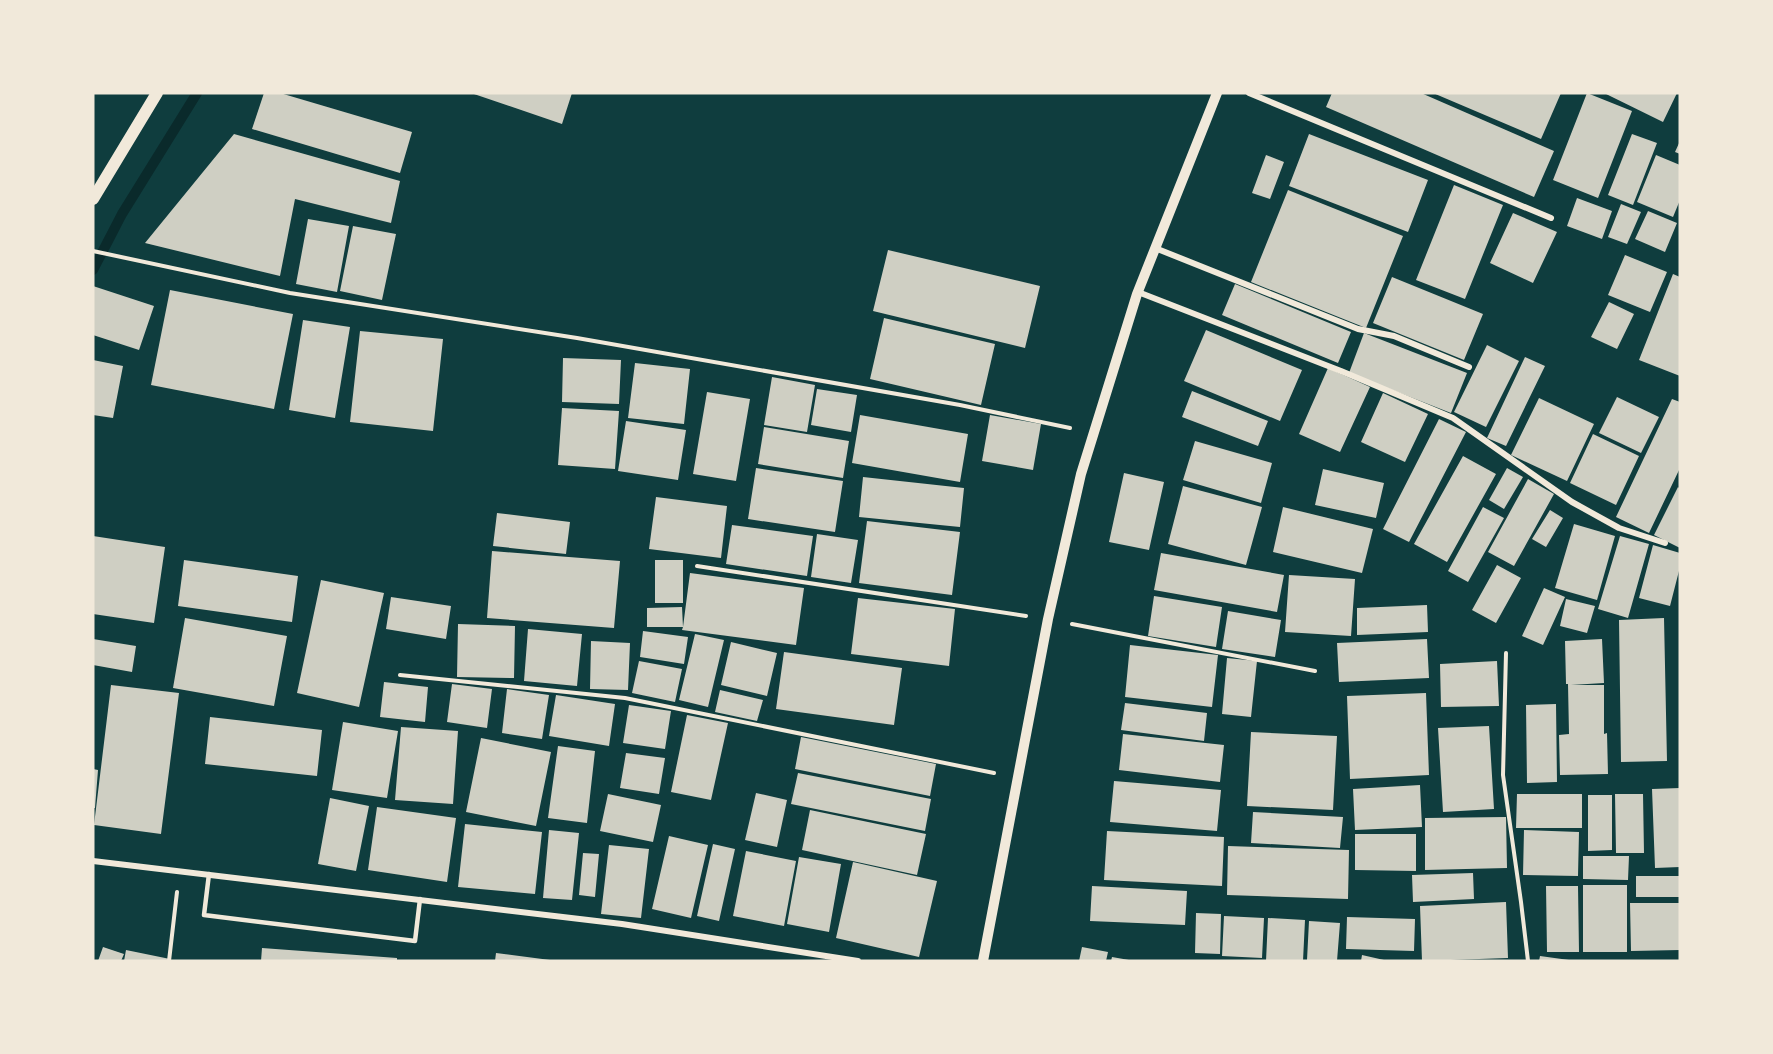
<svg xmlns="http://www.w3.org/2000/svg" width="1773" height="1054" font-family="Karla,sans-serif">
  <rect width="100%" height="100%" fill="#0f3d3e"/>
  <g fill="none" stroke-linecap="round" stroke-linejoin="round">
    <path stroke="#0a2a2b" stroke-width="10" d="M93,270l29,-56 75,-121"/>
  </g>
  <path fill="#cfcfc3" d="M264,93h16l132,39 -12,41 -148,-44z
    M471,93h101l-10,31z
    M1332,93h89l133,58 -20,46 -208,-90z
    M1433,93h128l-20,46z
    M1587,93l45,18 -34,87 -45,-18z
    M1604,93h73l-14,29z
    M234,134l166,47 -9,42 -96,-24 -15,77 -135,-33z
    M1309,134l119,46 -20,52 -119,-46z
    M1632,134l25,9 -24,62 -25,-10z
    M1680,141v13l-5,-2z
    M1266,155l18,7 -14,37 -18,-6z
    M1656,155l24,10v35l-7,17 -36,-15z
    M1454,185l49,20 -38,94 -49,-19z
    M1288,190l115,46 -37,92 -115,-46z
    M1577,198l35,13 -10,28 -35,-13z
    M1621,204l20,8 -14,32 -19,-7z
    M1648,211l29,12 -12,29 -30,-13z
    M1513,213l44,19 -24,51 -43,-20z
    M308,219l41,7 -12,66 -41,-8z
    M353,226l43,8 -14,66 -42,-9z
    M888,250l152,36 -15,62 -152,-37z
    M1625,255l42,17 -17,40 -42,-17z
    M1673,274l7,3v99l-41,-16z
    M1392,277l91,37 -19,46 -91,-37z
    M1235,284l116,48 -13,31 -116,-48z
    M93,286l61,20 -15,44 -46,-15z
    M170,290l123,24 -19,95 -123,-24z
    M1609,302l25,12 -17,35 -26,-12z
    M884,318l111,26 -14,61 -111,-26z
    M303,320l47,7 -15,91 -46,-8z
    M1206,330l96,40 -22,51 -96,-40z
    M360,331l83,8 -10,92 -83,-9z
    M1364,333l103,40 -16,40 -102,-40z
    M1487,345l32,16 -33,66 -32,-15z
    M1525,357l20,9 -39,80 -19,-8z
    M563,358l58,2 -2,44 -57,-2z
    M93,360l30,6 -10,52 -20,-3z
    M635,363l55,6 -6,55 -56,-6z
    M1328,368l42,19 -30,65 -41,-18z
    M772,377l43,8 -8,47 -43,-7z
    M817,389l40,6 -6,37 -40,-7z
    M1192,391l76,30 -10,25 -76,-29z
    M707,392l43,7 -14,82 -43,-7z
    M1383,393l45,21 -23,48 -44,-20z
    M1617,397l42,20 -18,36 -42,-20z
    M1539,398l55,26 -27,57 -56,-26z
    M1672,399l8,3v66l-31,65 -33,-16z
    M562,408l57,3 -4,58 -57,-4z
    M860,415l108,19 -8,48 -108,-19z
    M990,415l51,9 -8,46 -51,-9z
    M1439,419l27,13 -57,110 -26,-13z
    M626,421l60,9 -8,50 -60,-9z
    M764,427l85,14 -6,37 -85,-14z
    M1593,434l46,22 -23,49 -46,-22z
    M1195,441l77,22 -11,40 -78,-23z
    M1463,456l33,18 -49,88 -33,-18z
    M756,468l87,13 -8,51 -87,-13z
    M1507,468l16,9 -19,32 -15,-9z
    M1323,469l61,14 -8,35 -61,-13z
    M1124,473l40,9 -15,68 -40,-8z
    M863,477l101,11 -4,39 -101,-10z
    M1528,479l26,15 -40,72 -26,-14z
    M1183,486l79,21 -16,58 -78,-21z
    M1678,487l2,2v59l-26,-13z
    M656,497l71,9 -6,52 -72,-9z
    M1283,507l90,22 -11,44 -89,-21z
    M1483,507l21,11 -36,64 -20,-11z
    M1550,510l13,8 -17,29 -14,-8z
    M497,513l73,9 -4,32 -73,-8z
    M867,521l93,11 -8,63 -93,-12z
    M1574,524l41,12 -18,64 -42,-12z
    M732,525l81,11 -6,40 -81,-12z
    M817,534l41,6 -7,43 -40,-6z
    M93,536l72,11 -11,76 -61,-9z
    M1620,536l29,8 -21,74 -30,-9z
    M1653,545l27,8v14l-10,39 -31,-8z
    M492,551l128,10 -6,67 -127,-10z
    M1161,553l123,22 -7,37 -123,-22z
    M184,560l114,16 -6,46 -114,-16z
    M655,560h28v43h-28z
    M1497,565l24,13 -25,45 -24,-13z
    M690,573l114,15 -8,57 -114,-15 1,-3h-36v-19l35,-1 1,20z
    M1289,575l66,4 -4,57 -66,-4z
    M321,580l63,13 -25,114 -62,-14z
    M1544,588l21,9 -22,48 -21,-9z
    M1154,596l68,11 -6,40 -68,-11z
    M391,597l60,9 -5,33 -60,-10z
    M858,598l97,11 -6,57 -98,-12z
    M1566,599l29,7 -8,27 -27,-7z
    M1427,605l1,27 -71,3v-27z
    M1228,611l53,9 -6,37 -53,-8z
    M185,618l102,18 -13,70 -101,-18z
    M1664,618l3,143 -46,1 -2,-142z
    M458,624l57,2 -1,52 -57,-1z
    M528,629l54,5 -5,52 -53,-5z
    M643,631l45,6 -4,27 -44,-7z
    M695,634l29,6 -16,67 -29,-7z
    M93,639l43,7 -4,26 -39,-7z
    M1427,639l2,39 -90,4 -2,-39z
    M1602,639l2,44 -33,2h33v49l3,-1 1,41 -48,1 -1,-40 10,-1 -1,-50h-2l-1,-43z
    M591,641l39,2 -2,47 -38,-1z
    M731,642l46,11 -10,43 -46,-11z
    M1130,645l88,10 -6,52 -87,-10z
    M784,652l118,16 -8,57 -118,-16z
    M1227,658l30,3 -6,56 -29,-3z
    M639,661l43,8 -7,33 -43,-9z
    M1497,661l2,45 -58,1 -1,-43z
    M384,682l44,5 -3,35 -45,-5z
    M452,684l40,5 -5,39 -40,-6z
    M111,685l68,8 -18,141 -67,-9z
    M507,689l42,6 -7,44 -40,-6z
    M720,690l43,10 -6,21 -42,-9z
    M1426,693l3,82 -79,4 -3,-83z
    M556,695l59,9 -6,42 -60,-10z
    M1125,703l82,10 -3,28 -83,-11z
    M1556,704l1,78 -30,1 -1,-78z
    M629,705l42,6 -6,38 -42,-6z
    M687,715l41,8 -17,77 -40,-8z
    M210,717l112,13 -5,46 -112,-12z
    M343,722l55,9 -11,67 -55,-8z
    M1489,726l5,83 -51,3 -5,-84z
    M401,727l57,4 -5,73 -58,-4z
    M1251,732l86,4 -4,74 -86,-4z
    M1123,734l101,11 -4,37 -101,-12z
    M801,737l135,27 -6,32 -135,-27z
    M481,738l70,14 -15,74 -70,-14z
    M558,746l37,5 -8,72 -39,-5z
    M626,753l39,5 -6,36 -39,-6z
    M93,769l5,1 -3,38h-2z
    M798,773l133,26 -6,32 -134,-27z
    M1114,781l107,9 -4,41 -107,-9z
    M1420,785l2,42 -67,3 -2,-41z
    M1680,788v79l-25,1 -3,-79z
    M756,793l31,7 -10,47 -32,-7z
    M608,794l53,11 -8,37 -53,-11z
    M1517,794h65v34h-66z
    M1615,794h28l1,59h-28z
    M1588,795h24v55l-24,1z
    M330,798l39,8 -13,65 -38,-7z
    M377,807l79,11 -9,64 -79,-12z
    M810,810l116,24 -9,41 -115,-25z
    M1253,812l90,5 -3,31 -89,-5z
    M1506,817l1,51 -82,2v-52z
    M465,824l77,8 -7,62 -77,-7z
    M549,830l30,3 -7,67 -29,-2z
    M1524,830l55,2 -1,44 -55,-1z
    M1107,831l117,6 -2,49 -118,-6z
    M1355,834h61v37l-61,-1z
    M669,836l39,9 -17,73 -39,-9z
    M713,844l22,5 -16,72 -22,-5z
    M609,845l40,4 -8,69 -40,-4z
    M1228,846l121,4 -1,49 -121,-4z
    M746,851l50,10 -12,65 -51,-10z
    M583,853l16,1 -4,43 -16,-2z
    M1583,856h46l-1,24 -45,-1z
    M799,857l42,7 -12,68 -42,-8z
    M853,862l84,19 -18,76 -83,-19z
    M1473,873l1,26 -61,3 -1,-27z
    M1636,876h44v21h-44z
    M1583,885h44v67h-44z
    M1092,886l95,5 -2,34 -95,-4z
    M1546,886h32l1,66h-32z
    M1506,902l2,56 -86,3 -2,-55z
    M1630,903h49l1,47 -49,1z
    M1196,913l25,1 -1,40 -25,-1z
    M1224,916l40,2 -2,40 -40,-2z
    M1347,917l68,2 -1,32 -68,-2z
    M1268,918l37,2 -2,41h-37z
    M1309,921l31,2 -3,38 -30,-1z
    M103,947l21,7 -3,7h-23z
    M1082,947l26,5 -2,9h-27z
    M262,948l135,10v3h-136z
    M126,950l44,9 -1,2h-45z
    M496,953l54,7v1h-55z
    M1362,955l22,5v1h-23z
    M1540,956l29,4v1h-30z
    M1112,957l17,3v1h-18z"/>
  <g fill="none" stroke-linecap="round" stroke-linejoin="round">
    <path stroke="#f1e9da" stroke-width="4" d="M93,251l197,42 287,45 383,67 110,23
      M697,566l329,50
      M1072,624l243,47
      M1506,653l-3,122 18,127 7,59
      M400,675l225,23 369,75
      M169,961l8,-69"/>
    <path stroke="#f1e9da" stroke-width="4.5" d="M209,874l-5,41 211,26 5,-42"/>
    <path stroke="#f1e9da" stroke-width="6" d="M1249,93l302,125
      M1155,248l203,81 36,7 75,31
      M1138,292l203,79 112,47 119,84 47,26 46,15
      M93,861l529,63 236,37"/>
    <path stroke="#f1e9da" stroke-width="10" d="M983,961l65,-342 33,-145 56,-180 80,-201"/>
    <path stroke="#f1e9da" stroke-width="12" d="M93,199l64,-106"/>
  </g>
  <rect width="1773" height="1054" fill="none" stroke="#f1e9da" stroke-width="189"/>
</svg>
